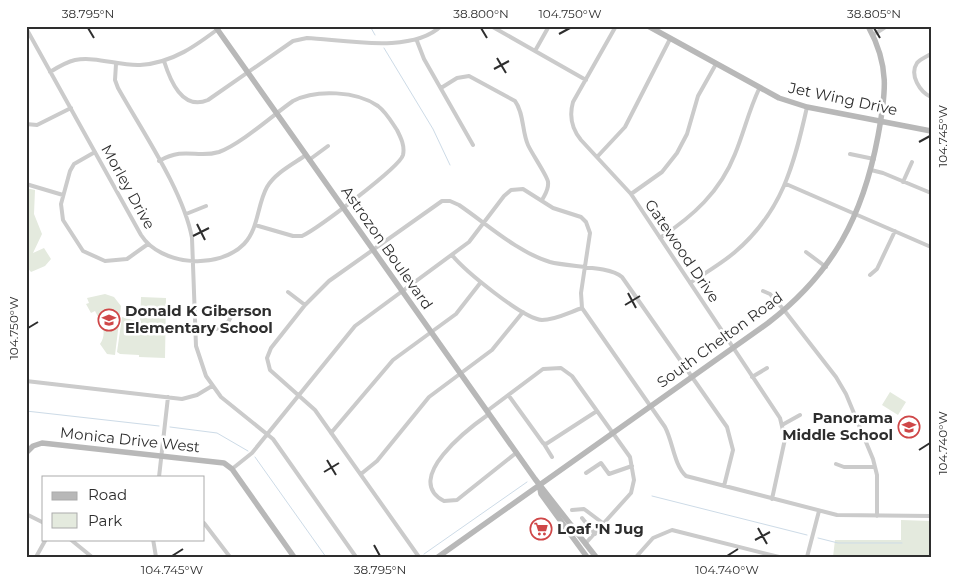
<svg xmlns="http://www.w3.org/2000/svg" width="957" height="583" font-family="Montserrat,sans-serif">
  <rect width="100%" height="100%" fill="#fff"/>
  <path fill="#e4eade" d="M26,188l9,2 -1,24 8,20 -9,19 11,-5 7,11 -6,7 -14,6 -5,-6z
    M105,294l9,3 7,9 -6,49 -8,-1 -7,-10c8,-12 1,-21 -5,-33l-4,2 -5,-9 3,-1 -2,-5z
    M141,297l25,1 -1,60 -26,-1v-2l-19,-1 -3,-2 5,-35 18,5z
    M890,392l16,10 -8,13 -16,-10z
    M901,520l30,1v36h-98l2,-17h66z"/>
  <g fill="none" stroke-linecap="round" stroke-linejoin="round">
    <path stroke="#cddbe7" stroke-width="1" d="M370,26l5,9
      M748,26l2,2
      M384,48l49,81 17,36
      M26,411l133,15
      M170,427l47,6 31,18
      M255,457l71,100
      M652,496l155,39
      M818,538l20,5h64
      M424,554l103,-72"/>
    <path stroke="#cbcbcb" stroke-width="4" d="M491,26l95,54
      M616,26l-43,76c-4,14 -1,27 8,38l50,54 149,224 5,21 -13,60
      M26,28l115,207c20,31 78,35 103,9 15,-16 13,-39 23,-57 8,-14 26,-23 39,-32
      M873,35l14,-9
      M417,41l7,18 49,86
      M535,51l14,-25
      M931,54c-5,3 -11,5 -14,9 -8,12 3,29 14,34
      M164,61c6,19 18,50 44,39l85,-59 14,-3c38,2 105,16 134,-12
      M116,64l-1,16 3,8c24,43 65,102 74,150l4,108 10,30 15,21 52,42 83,118
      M50,72c8,-5 16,-10 25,-12 21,-4 44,6 65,5 33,-2 57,-20 82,-39
      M441,88l16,-10 12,-2 46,25c9,12 7,31 13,44 4,9 20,32 20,37 1,8 -3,12 -6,18
      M26,124l11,1 34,-17
      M95,152l-21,12 -4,7 -9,33 2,16 20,31 22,10 22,-2 21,-15
      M850,154l24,5
      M597,157l28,-30 45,-88
      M309,160l19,-14
      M159,161c27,-15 37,-2 60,-9 22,-8 54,-37 74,-51 23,-12 64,-10 85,5 8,6 13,15 19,24 4,8 8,16 6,25 -3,12 -86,74 -101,81h-9l-38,-11
      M871,170l12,3 48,20
      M903,182l9,-20
      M26,184l37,11
      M786,184l145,63
      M631,194l31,-22 15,-19 10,-19 11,-38 18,-32
      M186,214l20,-8
      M660,238c33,-22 60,-46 75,-84 9,-22 14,-44 24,-65
      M806,252l20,15
      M452,255c12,15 71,64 90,65 13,0 28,-8 40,-12
      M870,275l7,-6 18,-38
      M690,283c15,-10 31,-19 45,-31 47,-40 59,-87 72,-145
      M763,291l7,3 14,16 52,67 10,17 27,65 4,16v41
      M288,292l17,13
      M196,331c18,-1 32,0 37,-20
      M752,377l15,-9
      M26,381l156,18 15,-4 15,-9
      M509,396l34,47 3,1 51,-33
      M487,411l56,-42 18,-1 11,8 58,81 4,23 -3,13 -46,51
      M489,414c-20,14 -87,65 -45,87l13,-1 59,-47
      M782,425l18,-10
      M331,433l62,-73 63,-46 25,-32
      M544,444l8,13
      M836,464l8,3h31
      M232,469l20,-16 103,-127 114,-84 35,-46 7,-6 12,-1 30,19 28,9 5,5 4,11 -9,60 1,15 83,119c8,15 9,38 21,49l151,39 94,1
      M586,473l15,-10 8,11 23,-8
      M361,474l16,-13 52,-64 63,-47 31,-38
      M159,477l9,-80
      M572,510l12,-1 20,15
      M26,514l18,9
      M582,518l13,16
      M204,523l26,34
      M70,539l22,18
      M153,539l3,18
      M36,557l10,-18
      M419,557l-104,-147 -45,-40 -3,-12 4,-10 34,-43 24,-24 113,-80h8l9,4c28,19 58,47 91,57 18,5 60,4 72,15l105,150 6,23 -9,36
      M636,557l17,-19 19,-8 107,27
      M807,557l12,-46"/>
    <path stroke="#b8b8b8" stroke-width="5.5" d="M215,26l320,453 61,78
      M648,26l131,72 28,9 124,24
      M26,453l7,-7 9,-3 182,20 8,6 62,88
      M539,484l2,10 46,63
      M438,557l330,-234c65,-50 95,-107 110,-187 8,-43 12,-70 -10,-110"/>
  </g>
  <path fill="none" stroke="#2e2e2e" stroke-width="2" d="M88,28l6,10M481,28l6,10M874,28l6,10M559,34l11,-6M497,58l9,15M494,69l15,-8M919,142l11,-6M197,224l8,16M193,236l16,-8M628,293l8,15M625,305l15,-9M28,328l10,-6M919,450l11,-7M327,460l9,15M324,472l15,-9M758,528l9,16M755,540l15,-8M374,545l6,11M172,556l11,-7M727,556l11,-7"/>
  <defs>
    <g id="school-ring" transform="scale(1.125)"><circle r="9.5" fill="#fff" stroke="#cf4748" stroke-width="1.5"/><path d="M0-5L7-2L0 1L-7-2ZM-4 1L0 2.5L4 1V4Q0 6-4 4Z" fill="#cf4748"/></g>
    <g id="supermarket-ring" transform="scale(1.125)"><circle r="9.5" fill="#fff" stroke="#cf4748" stroke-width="1.5"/><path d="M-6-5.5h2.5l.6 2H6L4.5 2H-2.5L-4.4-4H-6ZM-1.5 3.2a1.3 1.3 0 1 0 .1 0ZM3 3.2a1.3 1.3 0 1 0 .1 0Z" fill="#cf4748"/></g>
  </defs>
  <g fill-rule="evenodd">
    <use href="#school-ring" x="109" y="320"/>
    <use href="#school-ring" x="909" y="427"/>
    <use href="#supermarket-ring" x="541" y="529"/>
  </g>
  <g text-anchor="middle" stroke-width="5" stroke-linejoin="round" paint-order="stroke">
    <g font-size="15" fill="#2e2e2e" stroke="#fff">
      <text transform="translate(843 99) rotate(12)" y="5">Jet Wing Drive</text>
      <text transform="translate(128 187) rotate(61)" y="5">Morley Drive</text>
      <text transform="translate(387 248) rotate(55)" y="5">Astrozon Boulevard</text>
      <text transform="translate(682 251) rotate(56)" y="5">Gatewood Drive</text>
      <text transform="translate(720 340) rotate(-36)" y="5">South Chelton Road</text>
      <text transform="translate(130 440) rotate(6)" y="5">Monica Drive West</text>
    </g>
    <g font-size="15" font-weight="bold" fill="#2e2e2e" stroke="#fff" text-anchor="start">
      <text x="125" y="316">Donald K Giberson<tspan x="125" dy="17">Elementary School</tspan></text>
      <text x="893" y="423" text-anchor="end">Panorama<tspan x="893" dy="17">Middle School</tspan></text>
      <text x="557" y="534">Loaf 'N Jug</text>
    </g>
  </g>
  <rect width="957" height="583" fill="none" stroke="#ffffff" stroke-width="55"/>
  <rect x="42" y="476" width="162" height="65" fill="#ffffff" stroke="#ababab"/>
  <rect x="52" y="492" width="25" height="8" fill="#b8b8b8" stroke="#ababab"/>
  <text x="88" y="500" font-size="15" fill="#2e2e2e">Road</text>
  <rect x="52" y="513" width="25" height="15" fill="#e4eade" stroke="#ababab"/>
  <text x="88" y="526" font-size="15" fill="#2e2e2e">Park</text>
  <rect x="28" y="28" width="902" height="528" fill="none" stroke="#2e2e2e" stroke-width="2"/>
  <g font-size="12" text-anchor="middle" fill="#2e2e2e">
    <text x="88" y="18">38.795°N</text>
    <text x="481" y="18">38.800°N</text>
    <text x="570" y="18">104.750°W</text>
    <text x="874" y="18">38.805°N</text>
    <text transform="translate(943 136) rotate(-90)" y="4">104.745°W</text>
    <text transform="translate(14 328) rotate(-90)" y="4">104.750°W</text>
    <text transform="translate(943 443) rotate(-90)" y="4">104.740°W</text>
    <text x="172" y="574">104.745°W</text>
    <text x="380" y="574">38.795°N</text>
    <text x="727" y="574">104.740°W</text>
  </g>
</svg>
